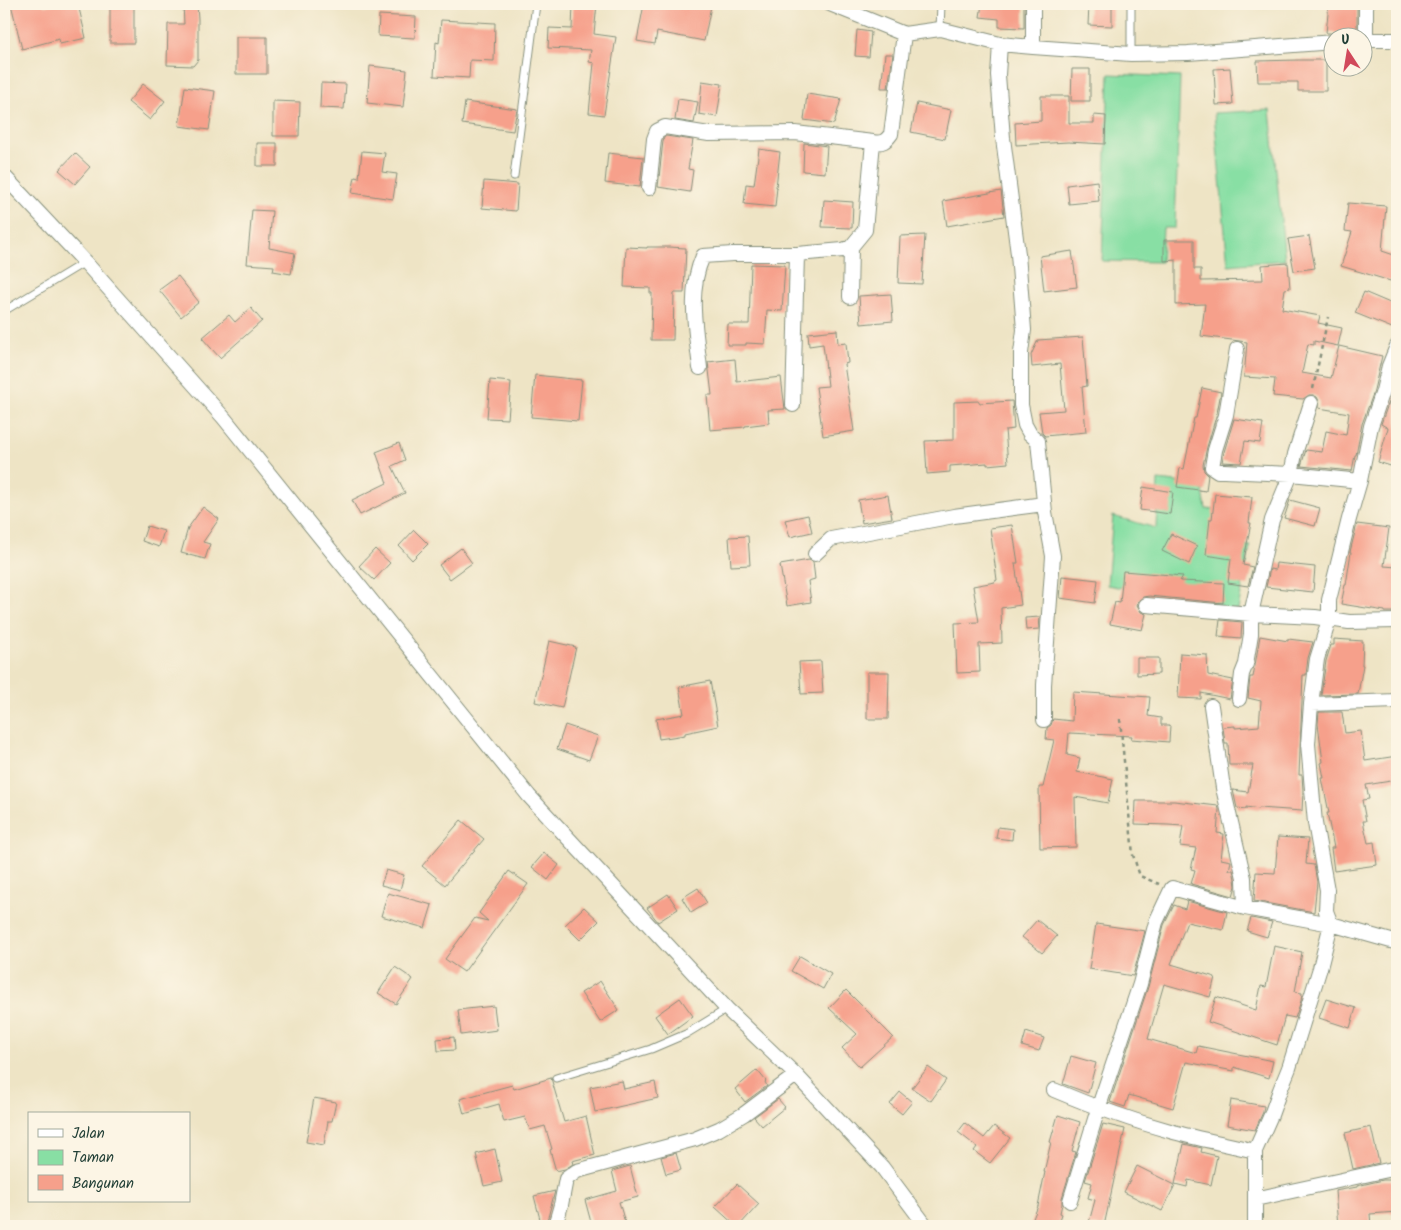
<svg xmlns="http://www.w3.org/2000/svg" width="1401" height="1230" font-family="Kalam,sans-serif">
  <rect width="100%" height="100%" fill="#fcf5e5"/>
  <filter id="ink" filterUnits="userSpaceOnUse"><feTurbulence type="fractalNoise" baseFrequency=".02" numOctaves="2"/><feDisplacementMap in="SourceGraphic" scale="10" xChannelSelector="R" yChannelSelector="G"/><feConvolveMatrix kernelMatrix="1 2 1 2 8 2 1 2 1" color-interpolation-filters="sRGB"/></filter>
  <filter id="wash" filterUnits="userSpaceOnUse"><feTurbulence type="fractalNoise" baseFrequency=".0096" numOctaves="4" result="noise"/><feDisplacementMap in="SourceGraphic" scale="20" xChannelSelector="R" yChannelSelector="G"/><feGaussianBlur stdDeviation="1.12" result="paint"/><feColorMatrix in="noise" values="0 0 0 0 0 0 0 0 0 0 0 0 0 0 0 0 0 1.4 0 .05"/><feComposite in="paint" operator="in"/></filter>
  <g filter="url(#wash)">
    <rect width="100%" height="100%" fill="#eee4c5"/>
    <path fill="#88dfa4" stroke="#548e6c" d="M1109,74l71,3 -5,151h-12l-2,34 -59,-1z
      M1270,110l15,150 -57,5 -14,-152z
      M1158,480l44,5 4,24 24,2 1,32 19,3 -12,64 -66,-1v-12l-65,-12 6,-69 43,12z"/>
    <g id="blocks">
      <path fill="#f6a08b" d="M11,4h32l1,2 10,-2h24l8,34 -26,6 -1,-5 -37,10z
        M110,4h24v39h-24z
        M183,4h14l1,15v41l-5,6 -26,-1 1,-41h16z
        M573,4h24l-3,30 22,3 -12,78 -15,-2 5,-50 -5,-1 2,-12 -43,-2 1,-20 23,1z
        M644,4h57l10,2 -7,35 -47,-9 -2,12 -18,-3z
        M982,4h42v24l-25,-1v-8l-19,-2z
        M1329,4h28v29h-31z
        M1089,5l23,1v20l-24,-1z
        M379,15l37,2 -1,21 -37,-2z
        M441,20l54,3 -1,38 -24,-1 -1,18 -35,-2 2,-34 3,1z
        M857,30l14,2 -2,25 -14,-1z
        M236,37h31v37h-31z
        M885,54h8l-5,34h-7z
        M1298,60h28v31h-28v-9h-40l-1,-21z
        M370,66l37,4 -4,37 -36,-4z
        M1230,68l3,36 -17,1 -2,-36z
        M1072,69h18v32h-19z
        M702,81l20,3 -5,33 -18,-3z
        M321,83l25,1 -2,25 -24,-1z
        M143,84l22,17 -15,19 -22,-18z
        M185,87l30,4 -6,39 -30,-4z
        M807,94l34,5 -7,25 -30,-4z
        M1041,96h28v27h25v-8l12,1 -1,28 -37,-2 -52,3 -1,-22 26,-2z
        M678,99l20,3 -4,21 -19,-3z
        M273,101l27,1 -1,34h-26z
        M465,102l52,7 -4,22 -51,-7z
        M917,103l34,7 -6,29 -34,-7z
        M666,136l27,4 -5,29 5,1 -3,22 -32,-5 5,-46 1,-4z
        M257,143h20v23h-20z
        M804,143l23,3 -2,27 -22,-2z
        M759,149l21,3 -4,35h1l-2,20 -31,-3 2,-20 8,1z
        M362,151l23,2 -3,19 15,2 -4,25 -41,-6 3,-16 4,1z
        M75,153l15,14 -15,17 -16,-14z
        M608,153l35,4 -3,30 -35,-4z
        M484,181l34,3 -2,27 -34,-3z
        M1097,181l2,20 -30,3 -2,-19z
        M1001,191l3,25 -57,10 -4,-25z
        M824,200l29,2 -1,26 -30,-1z
        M1348,203l38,3 -4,45 15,5v27l-56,-17 11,-34 -7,-1z
        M252,210l20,1 -3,37 26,5 -4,21 -18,-3 1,-5 -27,-2z
        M925,235l-3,49 -24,-1 2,-47z
        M1309,236l6,32 -21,3 -6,-32z
        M1164,240h30v29h7v12l62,-1 -1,-15 26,-2 2,25 -5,1 -3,20 38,7 -2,7 24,5 -4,18 -24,-5v4l-6,-1 -6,29 29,5 8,-32 43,10 -9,38 -11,30 -6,31h-1l-3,16 -51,-5 5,-16 16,2 4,-21 20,4 3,-22 -30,-5v-7l-2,-4 -4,-2h-4l-6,4 -30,-3 2,-17 -31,-2 3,-35 -46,-6 4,-32 -29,1v-45l-12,1z
        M626,247l21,1v-1h21l18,1 -2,45h-10l-1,47h-22l1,-47h-2v-5l-26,-1z
        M1072,251l5,36 -33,4 -4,-35z
        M751,264l34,1 -3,46 -15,-1 -2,34 -19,-1v2h-19l1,-21h21z
        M178,276l21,26 -18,15 -22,-27z
        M1364,292l33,14v24l-42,-17z
        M891,294l2,27 -32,3 -2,-28z
        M251,308l11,13 -42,37 -18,-20 27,-23 6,7z
        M837,330l1,14 8,-1 2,20 -4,1 10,67 -31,5 -7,-49 12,-1 -5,-42 -14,2 -1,-13z
        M1083,337l4,49 -5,1 4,45 -41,4 -3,-3 -3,-21 25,-2 -4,-46 -28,3 -1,-12 7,-15z
        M735,359l2,23 44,-5 4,32 -17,1 1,13 -24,3v1l-35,3 -3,-35h5l-4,-33z
        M535,375l47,5 -4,41 -47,-4z
        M490,380l21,2 -3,37 -21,-1z
        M1397,385v83l-19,-6 10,-34 -7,-4 6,-17z
        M1202,388l19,4 -4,21 -10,34 -4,18 1,6 4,4 -2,16 -29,-4 3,-19 4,1 10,-51h2z
        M979,401v2l33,-2 2,28 -9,1 3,33 -21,2v-2l-37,3v6l-23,2 -2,-33 29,-1v-38z
        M1234,419l29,4 -3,20 -15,-2 -4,22 -19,-1 2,-10z
        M399,443l6,17 -13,6 13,27 -45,22 -8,-15 35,-17 -11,-31z
        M1143,487l30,5 -3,22 -30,-4z
        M1215,494l37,3 -3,26h2l-8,42 10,2 -5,19 -20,-3 3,-24 -25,-4 4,-36h2z
        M888,495l4,23 -30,5 -4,-23z
        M1290,500l30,8 -5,18 -31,-8z
        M203,507l16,12 -16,23 7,2 -5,15 -24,-6 7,-25z
        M808,515l4,17 -22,5 -5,-17z
        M1357,524l32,4 -5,38 13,1v45h-12v-1l-44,-7 4,-19h1l5,-33h-1z
        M1012,525l6,38h-3l6,42 -20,3 1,35 -23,1 1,28 -23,1 -2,-50 24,-1 -6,-36 22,-4v-1l2,-1 -7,-52z
        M147,526l17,5 -5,16 -17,-6z
        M414,530l14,14 -16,16 -13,-14z
        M1171,534l26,12 -8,18 -27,-13z
        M748,536l2,29 -19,1 -2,-29z
        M461,548l11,15 -22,16 -11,-14z
        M375,549l15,14 -16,17 -15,-14z
        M809,560l4,2 2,17 -7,2 3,21 -24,4 -7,-41z
        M1276,563l39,4 -2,25 -47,-5 4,-18 5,1z
        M1123,571l60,5 -3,5 44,2 -1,20 -74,-7 -6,1 -4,3 -2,5 4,7 5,2 -4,16 -32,-6 5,-22 5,1z
        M1062,576l36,4 -3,23 -35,-5z
        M1040,617l-1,12 -13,1 -1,-12z
        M1220,620l22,2 -1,16 -23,-2z
        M1260,636l28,5v-2l25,3 -5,16 -2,17h-3l-4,100h3l1,16 -1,20 -43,-3v1l-13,-2v2l-9,-1 -4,-18 15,2 5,-27h-24l-1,-22h-3l-2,-16 12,-1v2l24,-2 2,-25 -13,-3 2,-21h3z
        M1334,639l29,2 -1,24h1l-5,29 -37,1 5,-34 5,-16h3z
        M549,641l27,6 -14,61 -27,-6z
        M1180,653l27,2 1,20 25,5 -3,19 -29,-6v6l-23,-1z
        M1137,658h22v16l-22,1z
        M821,661l2,32 -22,1 -2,-32z
        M867,672h22l-1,47h-21z
        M710,681l8,45 -33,7v2l-26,4 -3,-20 28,-5 -5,-27z
        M1073,692l77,5 -2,19 13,2v7h9l-1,17 -38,-3 1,-3 -63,-3 -2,22 13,3 -3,14 36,7 -5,24 -33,-6 1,50 -36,1 -1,-61h4l11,-47 -8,-1 1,-11 4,-3 2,-6 19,2z
        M1319,712h23l3,21 16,-2 4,30 32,-5v24l-31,5 3,14 -7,1 4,21h-3l5,22 6,-1 3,23 -43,6 -3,-23h3l-7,-35h2l-7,-35h2l-3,-15 2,-1 -5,-38z
        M565,725l33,11 -9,24 -32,-11z
        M1136,801h38l44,5 1,3 -2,24 7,1 -3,25 10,2 -2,9h4l2,9 1,7 -3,10 -42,-12 4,-14 -4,-1 5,-21 -16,-2 3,-20 -15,-1 -33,-1z
        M461,820l23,19 -39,46 -23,-19z
        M998,827l15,2 -1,11 -16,-2z
        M1278,837l30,2 -2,25 8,1 3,17 -3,30 -60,-11 2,-29 19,1z
        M544,853l15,12 -11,15 -16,-13z
        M386,870l18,5 -4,15 -19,-5z
        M509,871l19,13 -64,88 -19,-13 30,-41 13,3 -9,-8z
        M698,888l9,15 -16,10 -9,-15z
        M388,893l44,12 -7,23 -44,-12z
        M668,894l10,15 -20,13 -11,-14z
        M1187,901l40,11 -4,18 -36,-8 -16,42 44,13 -5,20 -46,-13 -16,55 48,14 2,-7 75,15 -4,17 -35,-11v4l-48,-9 -13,46 -44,-13 -4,12 -15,-5 38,-115 16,-62 10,-20 11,4z
        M584,907l15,14 -19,19 -15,-15z
        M1251,918l21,4 -5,15 -20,-6z
        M1037,920l20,16 -15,17 -20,-16z
        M1096,924l49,7 -12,45 -44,-7z
        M1274,946l28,6 -7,40 7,1 -1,8 -6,17 -10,-2 -8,29 -69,-23 8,-25 40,13 5,-24 5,1z
        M800,956l31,18 -8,15 -32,-18z
        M395,967l18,12 -17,25 -18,-11z
        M600,981l19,29 -19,12 -19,-29z
        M846,990l47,47 -33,30 -18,-19 15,-14 -28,-26z
        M680,998l13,18 -25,18 -13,-18z
        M1326,999l30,9 -6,20 -31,-10z
        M494,1006l3,24 -36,5 -3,-25z
        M1026,1032l18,6 -5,13 -17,-5z
        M454,1037l1,13 -17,1 -1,-12z
        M1071,1056l25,7 -8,30 -25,-9z
        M928,1067l18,13 -15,21 -19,-13z
        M757,1070l9,11 -1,1 2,4 -22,16 -10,-13z
        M551,1078l13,44 22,-6 9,39 -23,6 1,3 -8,5 -9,2 -6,-21 2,-1 -7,-23 -15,4 -5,-13 -21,5 -5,-18 -35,10 -4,-15 52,-14 2,4z
        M622,1081l2,8 31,-7 3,16 -63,14 -5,-25z
        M900,1092l12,10 -10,12 -12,-10z
        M314,1098l22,4 -4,19h-4l-4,24 -18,-3z
        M778,1099l7,8 -23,19 -8,-9z
        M1231,1100l33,6 -1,6 -8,18 -28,-5z
        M1058,1115l22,7 -8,29 4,1 -14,46v6l-2,9 2,1 -4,12h-28l8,-20 7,-34h-1l7,-30h-1z
        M965,1123l19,15 10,-12 16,12 -20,25 -16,-12 3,-4 -19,-15z
        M1103,1124l22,5 -21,97h-16l7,-26 -7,-2 4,-15 -7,-2z
        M1371,1127l8,36 -26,6 -8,-36z
        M1184,1144l18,4 -1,4 16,4 -6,29 -23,-5 -1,7 -12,-3z
        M495,1149l7,33 -18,4 -8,-32z
        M676,1153l5,17 -15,4 -5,-17z
        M630,1166l8,31 -19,5 7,24h-34l-7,-26 32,-9 -5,-20z
        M1137,1166l38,19 -13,26 -38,-19z
        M1383,1180h14v32l-27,2 1,11 -33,1 -3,-35 22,-4v-1z
        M737,1184l22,20 -20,22h-3l-21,-19z
        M555,1191l-8,30 -6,2 -7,-27z"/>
    </g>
  </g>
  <g filter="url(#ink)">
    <use href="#blocks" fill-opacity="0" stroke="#86907c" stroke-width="1"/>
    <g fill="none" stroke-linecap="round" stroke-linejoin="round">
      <g stroke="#86907c" stroke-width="9">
        <path id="service" d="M940,29l1,-25
          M1131,54v-50
          M514,176l22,-172
          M4,311l81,-49
          M556,1078l95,-29 35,-15 41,-25"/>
      </g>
      <g stroke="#86907c" stroke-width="16">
        <path id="minor" d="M830,4l74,30 36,-5 60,15 33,3 98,7 57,-1 146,-11
          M1033,4v43
          M1364,40h33
          M1366,40v-36
          M1000,44l-2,31 5,63 15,116 6,76 -3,23v52l4,20 5,9 8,7 7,71 8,44 -9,129v35
          M4,176l81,86 139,156 305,378 198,213 69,66 86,92 44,59
          M649,188l5,-49 3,-8 8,-4 44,7 86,-1 78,9
          M797,254l46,-4 8,-3 14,-17 8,-88c9,2 13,-1 18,-8l13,-100
          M850,297l1,-50
          M1237,349l-11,66 -11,35 -3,17 6,4h6l67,3 69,7
          M700,368c-4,-37 -13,-76 3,-112l30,-2h64l-4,151
          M815,554l16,-15 123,-23 90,-12
          M1146,605l105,9 64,3 34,5 48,-1
          M1239,699l3,-25 4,-10 5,-30v-20l21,-94 19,-46 4,-20 16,-51
          M1311,704l86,-3
          M1211,706l12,82 21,90 1,30
          M1054,1090c38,16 76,30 116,41 28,8 57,13 85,20
          M1255,1199l142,-31
          M1070,1201l28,-92 42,-125 16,-62 16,-34 73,20 86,16 60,17 6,1
          M555,1226l6,-21 5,-26 11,-8 118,-32 24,-10 25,-15 52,-39
          M1255,1226v-75l16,-36 9,-25 9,-22 31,-100 11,-44 -5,-13 1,-21 -12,-67 -7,-79 3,-40 6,-45 12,-39v-20l20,-81 11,-38 11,-55 12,-35 6,-25 8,-20"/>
      </g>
      <path stroke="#86907c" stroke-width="2.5" stroke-dasharray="4 4" stroke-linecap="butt" d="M1313,389l15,-72
        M1120,719l13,136 7,21 19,8"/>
      <use href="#service" stroke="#fff" stroke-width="7"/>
      <use href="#minor" stroke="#fff" stroke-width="14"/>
    </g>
  </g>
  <rect width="1401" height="1230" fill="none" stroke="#fcf5e5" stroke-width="20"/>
  <rect x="28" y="1112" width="162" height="90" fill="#fcf5e5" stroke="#a4ab9e"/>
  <rect x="38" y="1129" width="25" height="8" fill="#ffffff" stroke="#a4ab9e"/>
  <text x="72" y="1138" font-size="15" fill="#1f3d34">Jalan</text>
  <rect x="38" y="1150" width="25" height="15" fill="#88dfa4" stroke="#a4ab9e"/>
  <text x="72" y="1162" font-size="15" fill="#1f3d34">Taman</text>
  <rect x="38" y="1175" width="25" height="15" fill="#f6a08b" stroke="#a4ab9e"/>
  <text x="72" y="1188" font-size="15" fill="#1f3d34">Bangunan</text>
  <g transform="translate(1348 52) rotate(348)"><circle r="24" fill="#fcf5e5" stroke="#a4ab9e"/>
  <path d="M0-4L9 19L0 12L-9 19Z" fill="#d1495b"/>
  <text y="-8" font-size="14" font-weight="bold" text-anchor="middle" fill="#1f3d34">U</text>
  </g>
</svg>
